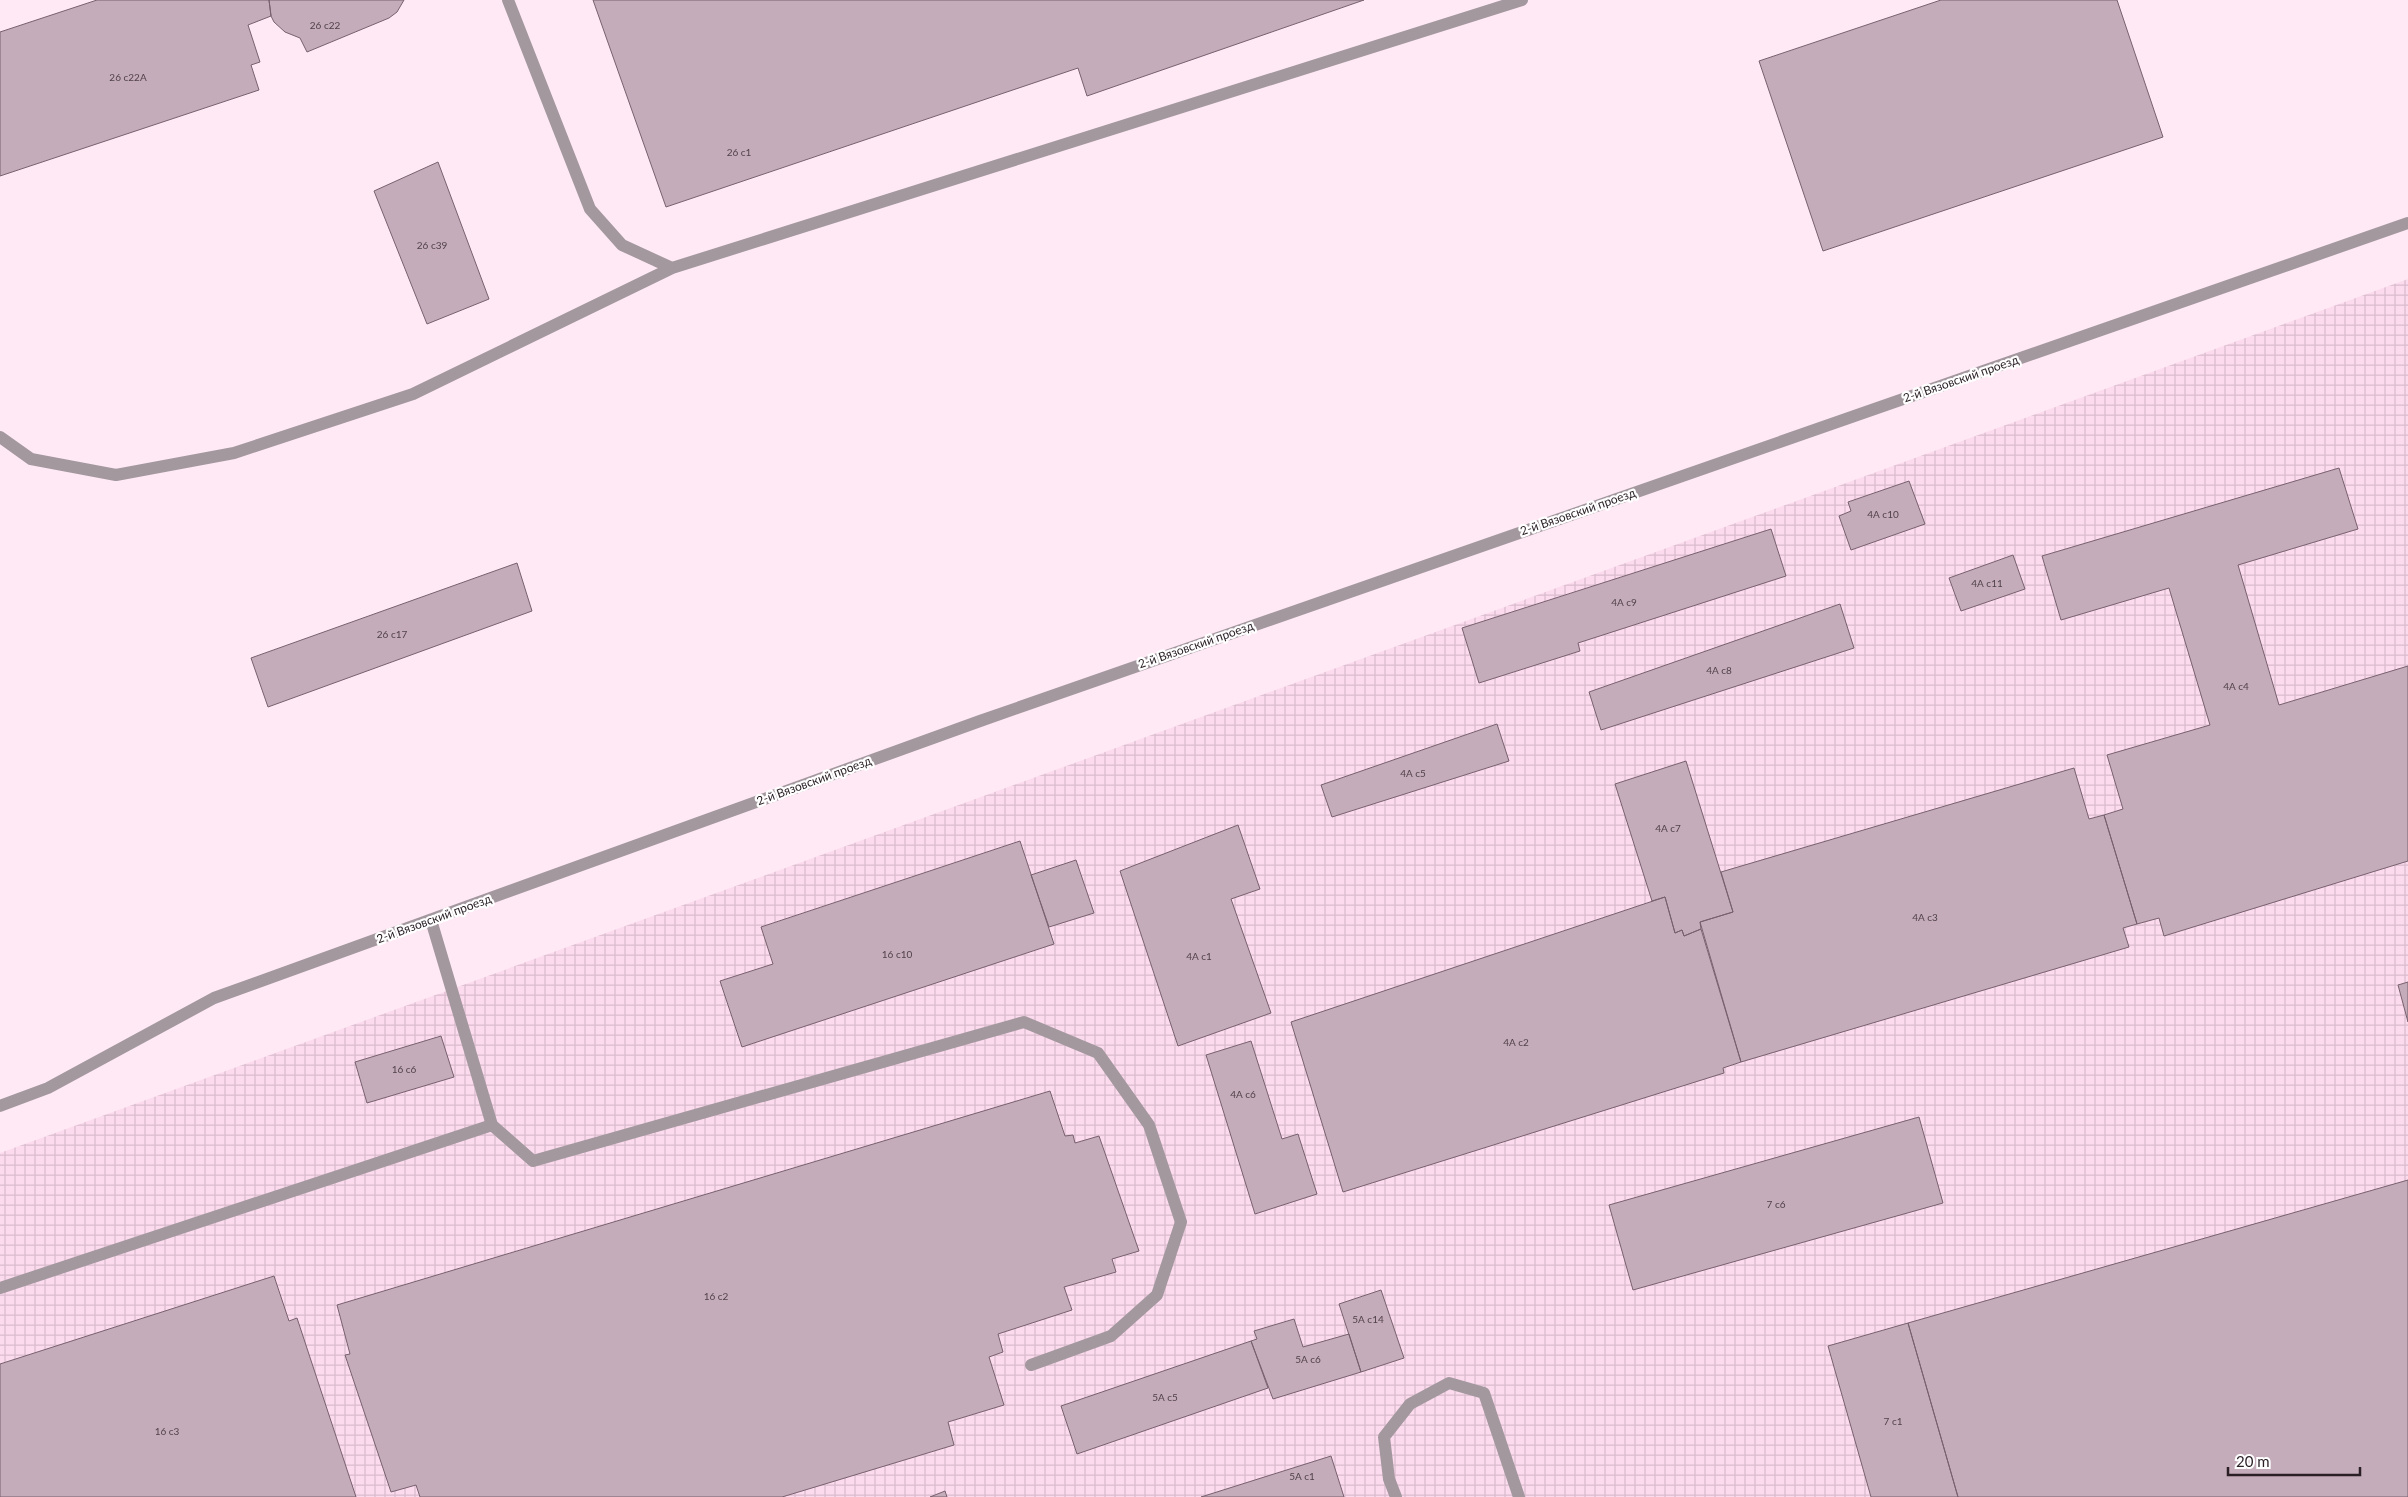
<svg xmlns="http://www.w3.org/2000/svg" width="2408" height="1497" font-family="Lato,sans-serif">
  <defs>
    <pattern id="industrial-grid" width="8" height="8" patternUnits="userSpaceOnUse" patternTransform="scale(1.25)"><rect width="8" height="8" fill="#fddbef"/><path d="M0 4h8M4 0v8" fill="none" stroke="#d9bccd"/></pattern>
  </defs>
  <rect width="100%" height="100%" fill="#ffe9f5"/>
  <path fill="url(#industrial-grid)" d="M2408,279v1218h-2408v-344z"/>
  <path fill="#c5acba" stroke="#78616f" d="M97,0h172l2,16 -23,9 12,37 -9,3 8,25 -259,86v-144z
    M269,0h135l-7,12 -8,6 -82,34 -7,-14 -15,-6 -11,-10 -3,-6z
    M593,0h771l-277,96 -9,-28 -412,139z
    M1941,0h176l46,137 -340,114 -64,-190z
    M438,162l51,137 -62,25 -53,-133z
    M2339,468l19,61 -120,36 41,140 129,-39v195l-244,75 -5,-18 -22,6 -33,-109 19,-6 -16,-54 103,-30 -41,-137 -108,32 -19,-64z
    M1909,481l16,43 -74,26 -12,-34 12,-5 -3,-9z
    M1771,529l15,47 -208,67 2,8 -101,32 -17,-55z
    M2013,555l12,34 -64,22 -12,-33z
    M517,563l15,48 -264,96 -17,-49z
    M1840,604l14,44 -253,82 -12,-38z
    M1497,724l12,37 -177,56 -11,-32z
    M1686,761l47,151 -33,10 1,7 -17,7 -2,-6 -7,3 -10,-36 -13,4 -37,-117z
    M2074,768l15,51 15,-4 33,109 -14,4 6,19 -388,115 -41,-140 33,-10 -12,-40z
    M1238,825l22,64 -29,10 40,114 -93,33 -58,-175z
    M1020,841l34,103 -312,103 -22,-66 53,-17 -12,-37z
    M1076,860l18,53 -45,14 -18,-52z
    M1665,897l10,36 7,-3 2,6 17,-7 40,133 -18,6 1,5 -381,119 -52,-170z
    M2408,982v40l-10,-37z
    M441,1036l13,41 -87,26 -12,-41z
    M1251,1041l31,98 16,-5 19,60 -62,20 -49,-159z
    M1050,1091l15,45 8,-1 2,8 24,-7 40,115 -27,8 4,13 -52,15 8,23 -74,24 5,18 -14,5 15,48 -56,17 6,23 -172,52h-362l-4,-12 -25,7 -46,-137 5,-1 -13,-49z
    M1919,1117l24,86 -310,87 -24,-85z
    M2408,1180v317h-450l-50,-174z
    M274,1276l15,45 8,-3 59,179h-356v-133z
    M1381,1290l23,68 -43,14 -22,-68z
    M1294,1319l9,28 46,-13 12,38 -88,27 -22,-58 6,-2 -3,-8z
    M1908,1323l50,174h-87l-43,-151z
    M1251,1341l17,47 -191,66 -16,-48z
    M1331,1456l13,41h-143z
    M945,1491l2,6h-17z"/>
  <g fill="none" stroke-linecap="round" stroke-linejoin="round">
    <path stroke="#a4989f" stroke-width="12" d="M508,0l82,209 32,36 50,23 850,-268
      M0,437l31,22 85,16 118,-22 179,-59 259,-126
      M431,920l61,205 41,36 491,-139 74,31 51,72 32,97 -24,73 -46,41 -80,29
      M0,1106l48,-18 166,-90 766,-277 1428,-498
      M0,1288l492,-163
      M1396,1497l-7,-18 -5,-42 26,-33 39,-21 35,10 35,104"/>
  </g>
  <g text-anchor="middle" stroke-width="4.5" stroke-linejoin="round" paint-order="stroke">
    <g font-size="10" fill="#50424a">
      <text x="325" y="29">26 с22</text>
      <text x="128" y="81">26 с22А</text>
      <text x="739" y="156">26 с1</text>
      <text x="432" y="249">26 с39</text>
      <text x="1883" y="518">4А с10</text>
      <text x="1987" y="587">4А с11</text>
      <text x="1624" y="606">4А с9</text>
      <text x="392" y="638">26 с17</text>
      <text x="1719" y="674">4А с8</text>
      <text x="2236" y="690">4А с4</text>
      <text x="1413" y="777">4А с5</text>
      <text x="1668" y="832">4А с7</text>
      <text x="1925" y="921">4А с3</text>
      <text x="897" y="958">16 с10</text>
      <text x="1199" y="960">4А с1</text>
      <text x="1516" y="1046">4А с2</text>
      <text x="404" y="1073">16 с6</text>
      <text x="1243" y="1098">4А с6</text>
      <text x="1776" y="1208">7 с6</text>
      <text x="716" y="1300">16 c2</text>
      <text x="1368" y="1323">5А с14</text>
      <text x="1308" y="1363">5А с6</text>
      <text x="1165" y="1401">5А с5</text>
      <text x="1893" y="1425">7 с1</text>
      <text x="167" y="1435">16 с3</text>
      <text x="1302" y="1480">5А с1</text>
    </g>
    <g font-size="12" fill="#291f25" stroke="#fff">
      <text transform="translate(1961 379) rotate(-19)" y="4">2-й Вязовский проезд</text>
      <text transform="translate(1578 512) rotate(-19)" y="4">2-й Вязовский проезд</text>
      <text transform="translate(1196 645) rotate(-19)" y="4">2-й Вязовский проезд</text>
      <text transform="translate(814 781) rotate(-20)" y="4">2-й Вязовский проезд</text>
      <text transform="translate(434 919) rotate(-20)" y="4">2-й Вязовский проезд</text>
    </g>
  </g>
  <path d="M2228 1467v8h132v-8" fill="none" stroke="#291f25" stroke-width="2.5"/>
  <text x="2236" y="1467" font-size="15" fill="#291f25" stroke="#ffffff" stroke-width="4" paint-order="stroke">20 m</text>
</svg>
